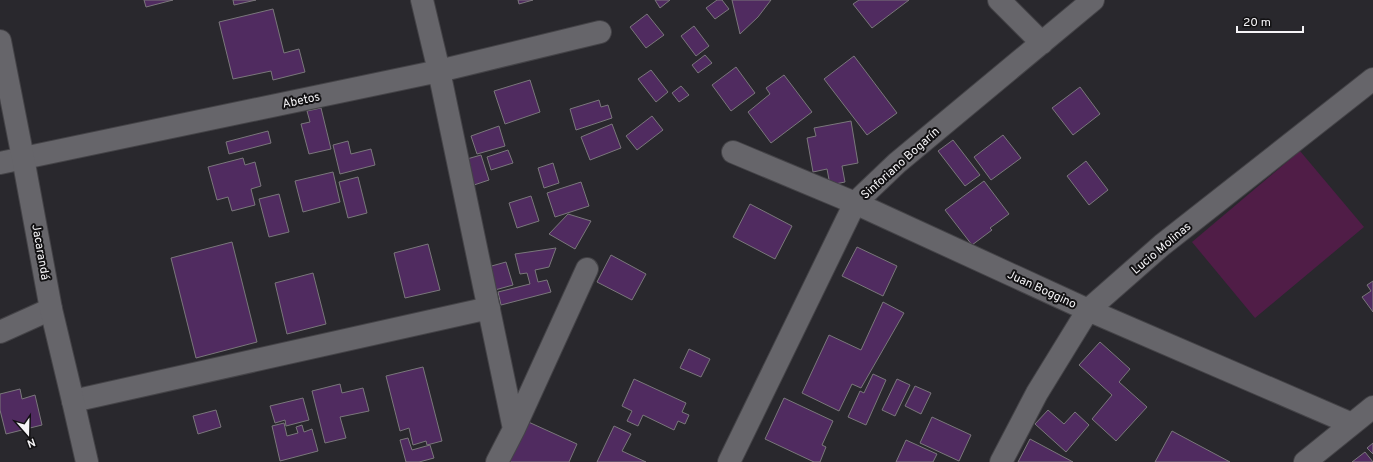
<svg xmlns="http://www.w3.org/2000/svg" width="1373" height="462" font-family="Overpass,sans-serif">
  <rect width="100%" height="100%" fill="#29282d"/>
  <path fill="#501d47" d="M1300,151l64,76 -109,91 -63,-76z"/>
  <path fill="#502b60" stroke="#7a777b" d="M144,0h29l-27,7z
    M233,0h23l-22,5z
    M518,0h15l-14,4z
    M655,0h15l-10,8z
    M717,0h5l7,9 -14,10 -9,-11z
    M732,0h39l-13,17 -18,17z
    M859,0h50l-37,28 -19,-24z
    M273,9l11,44 15,-4 6,23 -32,8 -2,-9 -38,8 -14,-57z
    M647,14l17,21 -18,13 -16,-21z
    M694,26l15,20 -13,10 -15,-20z
    M705,55l7,8 -14,10 -6,-8z
    M854,56l43,57 -30,22 -43,-56z
    M736,67l19,26 -24,18 -19,-26z
    M651,70l17,22 -12,10 -18,-23z
    M784,75l28,37 -41,31 -23,-31 22,-18 -4,-6z
    M530,80l10,32 -35,12 -11,-33z
    M681,86l8,9 -10,7 -7,-9z
    M1080,87l20,27 -27,21 -21,-27z
    M599,100l2,7 7,-2 4,13 -36,12 -6,-21z
    M321,108l10,41 -22,5 -8,-30 9,-2 -3,-11z
    M652,116l11,14 -26,20 -11,-14z
    M851,121l7,42 -16,3 3,16 -15,3 -3,-16 -14,3 -6,-34 9,-2 -2,-8z
    M612,124l9,24 -31,12 -9,-23z
    M499,126l6,20 -28,8 -6,-18z
    M268,131l3,12 -42,11 -3,-12z
    M1003,135l18,23 -30,22 -17,-23z
    M953,140l27,35 -15,11 -27,-35z
    M348,141l3,13 20,-5 4,16 -35,9 -7,-29z
    M508,150l5,13 -22,7 -4,-13z
    M481,155l8,25 -21,7 -8,-26z
    M243,158l2,7 10,-3 6,24 -10,3 4,16 -23,6 -4,-14 -11,3 -9,-33z
    M1086,161l22,29 -19,15 -22,-29z
    M553,163l6,20 -15,5 -6,-20z
    M333,172l7,30 -37,10 -8,-31z
    M358,177l9,36 -19,5 -9,-36z
    M984,181l25,33 -19,14 2,2 -20,15 -27,-35z
    M581,182l8,24 -34,11 -8,-24z
    M279,194l10,38 -20,5 -10,-38z
    M531,196l8,25 -22,7 -8,-25z
    M750,204l42,22 -17,33 -42,-22z
    M568,214l23,7 -16,28 -26,-15z
    M232,242l25,100 -61,16 -25,-100z
    M428,244l12,46 -35,8 -11,-45z
    M857,247l40,19 -14,30 -41,-20z
    M556,248l-7,19 -14,3 3,12 9,-2 4,12 -50,13 -3,-13 32,-8 -3,-11 -7,1 -5,-20z
    M611,255l35,19 -14,26 -35,-18z
    M506,262l7,23 -18,5 -7,-23z
    M313,273l13,51 -39,10 -12,-51z
    M1373,281v31l-11,-15 9,-6 -4,-6z
    M883,302l21,11 -43,75 -9,-4 -13,27 -37,-18 27,-58 32,15z
    M1100,342l30,27 -11,13 28,25 -31,34 -24,-22 20,-24 -33,-30z
    M689,349l21,10 -9,18 -21,-9z
    M423,367l19,74 -15,4 -1,-4 -13,4 -4,-17 -9,3 -14,-55z
    M873,374l13,6 -20,45 -18,-8 12,-26 4,2z
    M634,379l52,24 -4,9 7,3 -4,9 -7,-3 -4,9 -31,-15 -5,11 -11,-5 5,-10 -10,-5z
    M897,379l13,6 -15,31 -13,-6z
    M340,384l2,9 21,-5 6,23 -29,6 6,21 -21,5 -13,-52z
    M915,386l16,7 -10,21 -16,-8z
    M20,389l2,10 13,-4 7,30 -36,9 -6,-24v-16z
    M303,398l6,22 -23,6 -1,-6 -10,3 -5,-17z
    M784,398l49,23 -11,24 4,2 -6,15h-6l-49,-23z
    M216,410l5,17 -23,7 -5,-18z
    M1048,410l16,14 11,-12 14,13 -23,27 -31,-28z
    M932,417l39,18 -12,26 -39,-18z
    M524,420l53,24 -8,18h-63z
    M284,423l3,13 11,-3 -2,-6 6,-2 2,7 8,-3 6,22 -38,10 -8,-35z
    M614,426l17,8 -9,17 24,11h-49z
    M1172,431l58,31h-75z
    M408,438l4,12 18,-5 4,13 -15,4h-13l-6,-22z
    M1030,439l43,23h-55z
    M906,440l31,14 -4,8h-37z
    M1373,443v11l-6,-6z
    M1365,452l8,10h-21z"/>
  <g fill="none" stroke-linecap="round" stroke-linejoin="round">
    <g stroke="#444347" stroke-width="24">
      <path id="minor" d="M422,0l17,71 75,358
        M999,0l43,43
        M733,152l122,51 233,107 264,114
        M0,163l439,-92 161,-39
        M0,332l51,-23
        M73,401l416,-93
        M497,462l17,-33 73,-160
        M729,462l126,-259 42,-40 196,-163
        M1001,462l36,-69 51,-83 74,-65 211,-166
        M1305,462l68,-55"/>
    </g>
    <g stroke="#444347" stroke-width="24">
      <path id="tertiary" d="M0,41l23,117 28,151 22,92 14,61"/>
    </g>
    <use href="#minor" stroke="#66656a" stroke-width="22"/>
    <use href="#tertiary" stroke="#66656a" stroke-width="22"/>
  </g>
  <g text-anchor="middle" stroke-width="4" stroke-linejoin="round" paint-order="stroke">
    <g font-size="12" fill="#f5f4f7" stroke="#121113">
      <text transform="translate(301 100) rotate(-12)" y="4">Abetos</text>
      <text transform="translate(900 163) rotate(-42)" y="4">Sinforiano Bogarín</text>
      <text transform="translate(1161 248) rotate(-40)" y="4">Lucio Molinas</text>
      <text transform="translate(41 252) rotate(80)" y="4">Jacarandá</text>
      <text transform="translate(1042 289) rotate(25)" y="4">Juan Boggino</text>
    </g>
  </g>
  <g transform="translate(28 434) rotate(160)" stroke="#121113" stroke-width="3" paint-order="stroke">
  <path d="M0-3L7 15L0 10L-7 15Z" fill="#f5f4f7"/>
  <text y="-6" font-size="11" font-weight="bold" text-anchor="middle" fill="#f5f4f7">N</text>
  </g>
  <path d="M1237 26v6h66v-6" fill="none" stroke="#f5f4f7" stroke-width="2"/>
  <text x="1243" y="26" font-size="12" fill="#f5f4f7" stroke="#121113" stroke-width="3" paint-order="stroke">20 m</text>
</svg>
